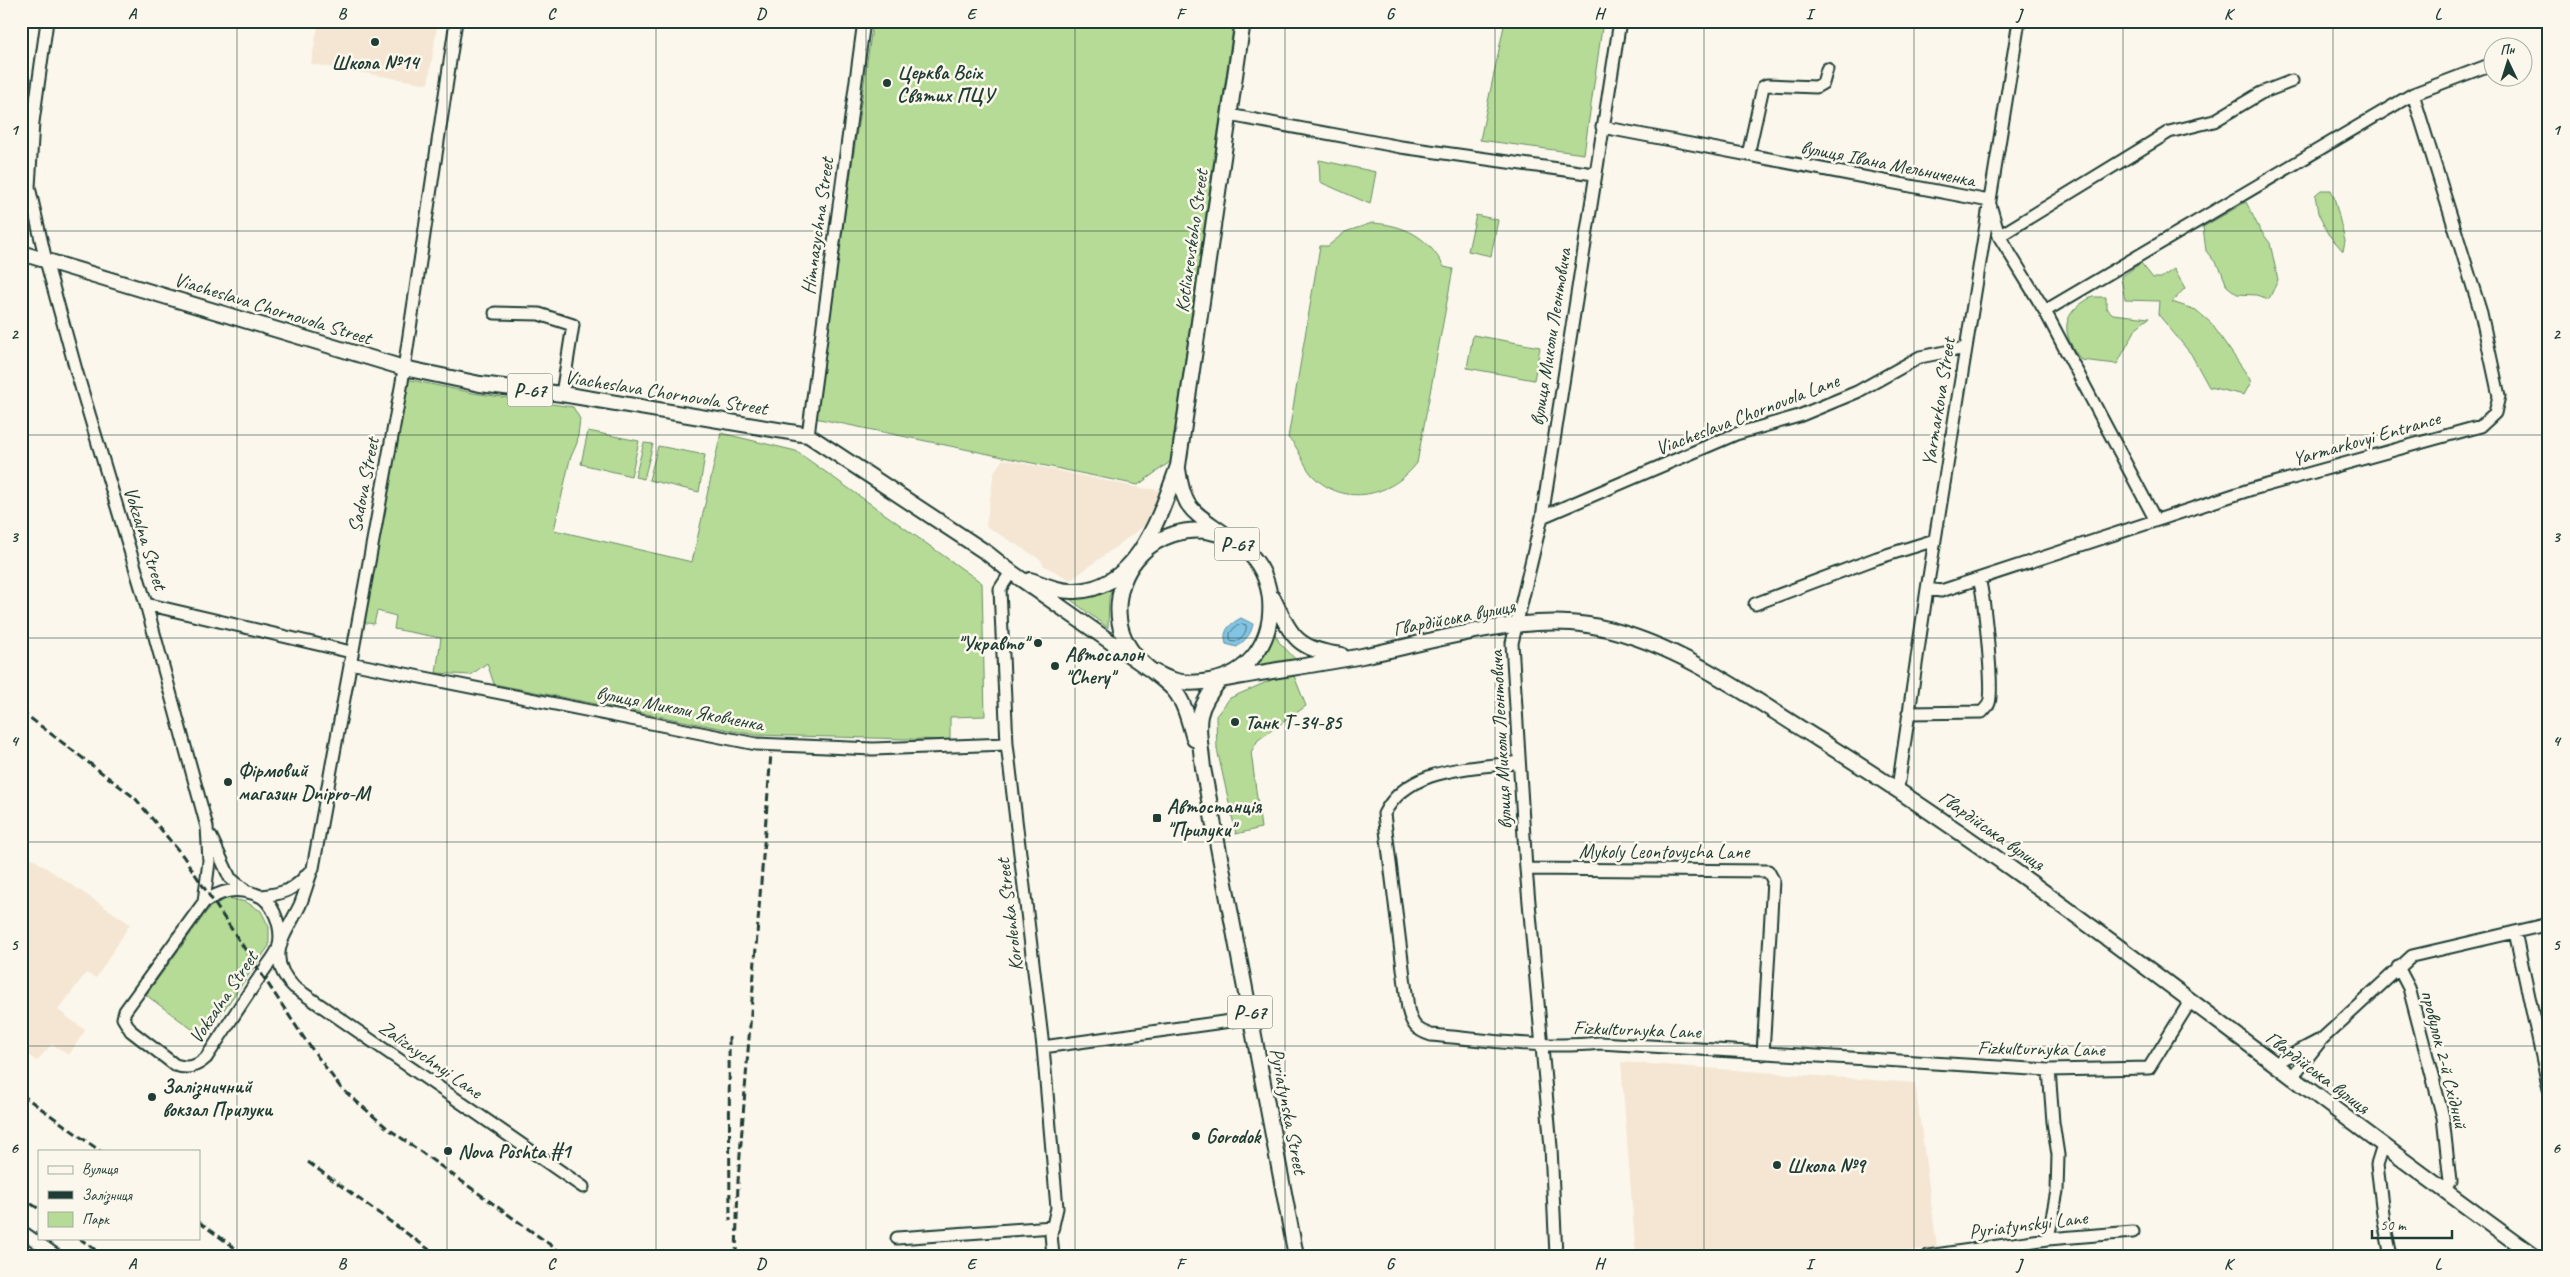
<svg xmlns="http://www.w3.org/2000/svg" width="2570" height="1277" font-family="Caveat,sans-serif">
  <rect width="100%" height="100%" fill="#fbf7ec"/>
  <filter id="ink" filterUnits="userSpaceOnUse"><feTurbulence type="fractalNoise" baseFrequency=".02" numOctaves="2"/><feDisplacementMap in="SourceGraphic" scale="10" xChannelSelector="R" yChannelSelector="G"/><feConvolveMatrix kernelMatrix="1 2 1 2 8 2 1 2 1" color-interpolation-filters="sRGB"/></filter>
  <g filter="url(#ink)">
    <path fill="#f4e6d2" d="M319,21h119l-10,63 -117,-20z
      M1003,459l137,29 22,2 -13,32 -78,58 -28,-15 -2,-5 -55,-34 8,-54z
      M21,851l109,73 -34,54 -10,-5 -28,37 27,20 -16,25 -17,-11 -15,17 -16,-11z
      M1621,1062l294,21 22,164 -63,9h-238z"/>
    <path fill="#b5db97" stroke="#6a8c66" d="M873,21h361l-64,441 -32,23 -323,-67z
      M1505,21h98l-19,133 -104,-14z
      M1319,160l57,12 -6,32 -50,-22z
      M2321,190h10l3,7 11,44 -2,10 -15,-17 -10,-21 -3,-18z
      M2246,202l14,28 10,13 8,37 -9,19 -13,-4 -19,-1 -10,-8 -7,-18 -14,-17 -3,-24z
      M1476,215l22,5 -7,36 -23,-5z
      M1372,223c34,2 56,14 72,44l9,2 -36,194c-25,33 -72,45 -104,13 -10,-10 -15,-32 -25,-38l32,-192h8l17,-14z
      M2141,263l12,15h8l13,-9 11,19 -13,14 24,8 15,13 37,53 3,6 -7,13 -35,-8 -18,-33 -33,-40 1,-13 -34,-1 -4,-23z
      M2092,297h14v11l7,6 36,4 -12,9 -20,37 -36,-4c-21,-28 -20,-47 11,-63z
      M1473,335l67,12 -6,33 -67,-12z
      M406,379l67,14 100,14 7,12 -3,24 -7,16 -16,71 138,32 29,-129 75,18 186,132 3,133 -35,1v23l-195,-5 -261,-51 -7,-21 -16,12 -35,-2 5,-35 -47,-9 2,-13 -19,-5 -3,13 -13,-2z
      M588,431l51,10 -8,35 -50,-12z
      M644,443l9,1 -9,35 -9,-2z
      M658,446l47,9 -6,37 -50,-12z
      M1115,584l-6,13 -1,31 -42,-32c18,-1 33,-2 49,-12z
      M1272,628l7,14 20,21 -47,7 10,-14z
      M1292,671l14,35 -48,34 -7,12 10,76 -25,6 -19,-85 -1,-33 14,-18z
      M228,898l18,4 15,9 8,16v19l-65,92 -58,-43 64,-88z"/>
    <path fill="#83c4e4" stroke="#5b8e9e" d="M1241,618l12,6c-2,11 -8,16 -16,23l-11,-3c-4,-14 4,-20 15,-26z"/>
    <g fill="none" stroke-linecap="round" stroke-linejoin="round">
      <path stroke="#47737a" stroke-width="1" d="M1242,624l4,1c2,7 -6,16 -13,17l-3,-3v-6l5,-6z"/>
      <g stroke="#1f3d34" stroke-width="15">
        <path id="minor" d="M47,21l-14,101 -4,65 17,74 30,109 70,234 61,223 2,34 -5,41 -79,109 -2,7 8,13 44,34c13,4 21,2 31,-7 18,-27 35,-54 53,-80 5,-9 15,-20 19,-29 6,-19 -4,-49 -23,-55 -20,-7 -34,-3 -51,8
          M456,21l-54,361 -89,486c-5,12 -8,25 -13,37 -15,31 -36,52 -6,82l289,200
          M1229,115l172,32 193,27
          M1602,127l387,74 10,35 46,75 110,208
          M1748,155l15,-68 4,-2 49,2 7,-4 4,-14
          M21,203l8,-16
          M1999,236l170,-104 45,-11 47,-28 31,-12
          M2045,311l368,-217 79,-30
          M495,313l44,1 34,11 -11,69
          M808,435l56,-414
          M1542,517l194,-83 63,-18 58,-24 63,-35 45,-9
          M1011,572l-11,17 7,155 36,303 14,161 -6,26 2,22
          M1927,589l14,2 308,-101 232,-64 14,-13 4,-17 -18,-83 -68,-219
          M146,604l205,48
          M1755,604l122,-46 58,-18
          M350,663l406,81 117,5 134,-5
          M1908,713l74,-1c2,-2 6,-6 7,-9 5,-12 -5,-109 -10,-124
          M1519,762c-47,7 -111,4 -135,52l24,195c4,16 8,21 23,26 56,5 113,14 169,8l449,27 100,-2 42,-68
          M1898,788l29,-199 92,-568
          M211,837l19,41 16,13
          M1526,869l242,2 5,9 -10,174
          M262,896c20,-2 33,-6 46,-23
          M2515,932l34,157
          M2398,967l11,21 34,129 7,65 -6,8
          M1043,1047l209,-29
          M2274,1064l44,-23
          M2292,1077l30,-38 90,-83 137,-32
          M2383,1146l-6,19 7,57 7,34
          M21,1231l36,25
          M897,1238l156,-11
          M2048,1239l9,-48 1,-36 -5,-33 -4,-52
          M1556,1256l-5,-109 -25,-278 -14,-226 30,-126 78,-496
          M1928,1256l120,-17 85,-7"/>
      </g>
      <g stroke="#1f3d34" stroke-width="18">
        <path id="major" d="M21,253l383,115 76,16 82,10 246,41 179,118 24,19 141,99c7,3 14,7 21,9 12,4 25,3 37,1 81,-14 80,-133 0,-149 -24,-5 -52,4 -69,22 -26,27 -31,70 -7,100 11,14 28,23 40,36 11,13 15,32 20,49
          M1178,469c6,41 13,41 45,64
          M1030,580c15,5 30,12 45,11 63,-2 85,-76 103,-125l65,-445
          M1273,598c19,39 23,51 68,57
          M1296,1256l-93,-488c-4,-42 -12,-53 17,-88 47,-9 95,-15 142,-24 70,-14 156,-42 226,-31 85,14 158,70 230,114 158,98 305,211 453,322 87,66 175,131 263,195"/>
      </g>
      <use href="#minor" stroke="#fbf7ec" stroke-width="11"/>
      <use href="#major" stroke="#fbf7ec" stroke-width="14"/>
      <path stroke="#1f3d34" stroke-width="3" stroke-dasharray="8 4" stroke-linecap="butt" d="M21,711l114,87 48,58 123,185 35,47 45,39 180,129
        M729,1037l1,184
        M21,1094l79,57
        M308,1162l130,94
        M21,1197l18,12
        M199,1222l47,34
        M79,1238l25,18
        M736,1256l2,-75 33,-428"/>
    </g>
  </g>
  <path fill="none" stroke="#1f3d34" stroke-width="1" stroke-opacity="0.55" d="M237,21v1235M447,21v1235M656,21v1235M866,21v1235M1075,21v1235M1285,21v1235M1495,21v1235M1704,21v1235M1914,21v1235M2123,21v1235M2333,21v1235M21,231h2528M21,435h2528M21,638h2528M21,842h2528M21,1046h2528"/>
  <g fill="#1f3d34" stroke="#fbf7ec" stroke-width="2">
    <circle cx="375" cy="42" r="5"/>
    <circle cx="887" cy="83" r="5"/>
    <circle cx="1038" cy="643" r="5"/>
    <circle cx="1055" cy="666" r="5"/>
    <circle cx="1235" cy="722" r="5"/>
    <circle cx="228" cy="782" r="5"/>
    <rect x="1152" y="813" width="10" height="10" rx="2.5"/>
    <circle cx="152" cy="1097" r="5"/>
    <circle cx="1196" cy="1136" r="5"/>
    <circle cx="448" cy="1151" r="5"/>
    <circle cx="1777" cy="1165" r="5"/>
  </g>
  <g text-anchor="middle" stroke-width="5" stroke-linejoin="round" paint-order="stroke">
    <g fill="#fbf7ec" stroke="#61756b" stroke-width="1">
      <rect x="507.5" y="373.5" width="45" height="33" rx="4"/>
      <rect x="1214.5" y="527.5" width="45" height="33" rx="4"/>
      <rect x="1227.5" y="995.5" width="45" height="33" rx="4"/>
    </g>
    <g font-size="19" font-weight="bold" fill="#1f3d34">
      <text x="530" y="397">Р-67</text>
      <text x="1237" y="551">Р-67</text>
      <text x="1250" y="1019">Р-67</text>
    </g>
    <g font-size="20" font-weight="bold" fill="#1f3d34" stroke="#fbf7ec" text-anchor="start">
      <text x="375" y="69" text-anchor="middle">Школа №14</text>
      <text x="897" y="79">Церква Всіх<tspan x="897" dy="23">Святих ПЦУ</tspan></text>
      <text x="1028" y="650" text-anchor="end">"Укравто"</text>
      <text x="1065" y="661">Автосалон<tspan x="1065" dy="23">"Chery"</tspan></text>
      <text x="1245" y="729">Танк Т-34-85</text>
      <text x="238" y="777">Фірмовий<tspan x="238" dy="23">магазин Dnipro-M</tspan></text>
      <text x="1167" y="813">Автостанція<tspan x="1167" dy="23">"Прилуки"</tspan></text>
      <text x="162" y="1093">Залізничний<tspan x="162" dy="23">вокзал Прилуки</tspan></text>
      <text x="1206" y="1143">Gorodok</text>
      <text x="458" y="1158">Nova Poshta #1</text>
      <text x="1787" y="1172">Школа №9</text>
    </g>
    <g font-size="20" fill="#1f3d34" stroke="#fbf7ec">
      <text transform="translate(1888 163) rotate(11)" y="7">вулиця Івана Мельниченка</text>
      <text transform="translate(817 226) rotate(-82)" y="7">Himnazychna Street</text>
      <text transform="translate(1191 241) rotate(-82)" y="7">Kotliarevskoho Street</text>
      <text transform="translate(273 308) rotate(17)" y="7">Viacheslava Chornovola Street</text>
      <text transform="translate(1550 337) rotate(-81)" y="7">вулиця Миколи Леонтовича</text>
      <text transform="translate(666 392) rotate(9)" y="7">Viacheslava Chornovola Street</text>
      <text transform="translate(1938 402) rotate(-81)" y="7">Yarmarkova Street</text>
      <text transform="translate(1747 414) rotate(-21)" y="7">Viacheslava Chornovola Lane</text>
      <text transform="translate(2366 438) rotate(-16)" y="7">Yarmarkovyi Entrance</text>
      <text transform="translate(363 485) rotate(-79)" y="7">Sadova Street</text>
      <text transform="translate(146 538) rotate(73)" y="7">Vokzalna Street</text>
      <text transform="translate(1454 617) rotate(-11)" y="7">Гвардійська вулиця</text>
      <text transform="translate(680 708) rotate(11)" y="7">вулиця Миколи Яковченка</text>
      <text transform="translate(1500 740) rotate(-93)" y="7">вулиця Миколи Леонтовича</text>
      <text transform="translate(1992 830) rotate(35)" y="7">Гвардійська вулиця</text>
      <text x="1664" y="858">Mykoly Leontovycha Lane</text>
      <text transform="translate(1009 915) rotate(-97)" y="7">Korolenka Street</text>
      <text transform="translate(223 997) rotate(-56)" y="7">Vokzalna Street</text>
      <text transform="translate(1637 1029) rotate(2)" y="7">Fizkulturnyka Lane</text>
      <text transform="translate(2041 1048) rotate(1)" y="7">Fizkulturnyka Lane</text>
      <text transform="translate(431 1059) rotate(35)" y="7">Zaliznychnyi Lane</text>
      <text transform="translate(2445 1059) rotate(76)" y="7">провулок 2-й Східний</text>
      <text transform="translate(2318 1072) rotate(37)" y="7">Гвардійська вулиця</text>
      <text transform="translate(1289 1111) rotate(79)" y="7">Pyriatynska Street</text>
      <text transform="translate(2028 1224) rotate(-7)" y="7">Pyriatynskyi Lane</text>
    </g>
  </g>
  <rect width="2570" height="1277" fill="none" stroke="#fbf7ec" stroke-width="55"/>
  <rect x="38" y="1150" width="162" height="90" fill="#fbf7ec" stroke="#a3ada2"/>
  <rect x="48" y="1166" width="25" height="8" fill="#fbf7ec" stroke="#a3ada2"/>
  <text x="82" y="1174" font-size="15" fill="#1f3d34">Вулиця</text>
  <rect x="48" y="1191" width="25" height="8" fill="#1f3d34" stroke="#a3ada2"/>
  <text x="82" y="1200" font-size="15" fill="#1f3d34">Залізниця</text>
  <rect x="48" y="1212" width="25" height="15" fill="#b5db97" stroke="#a3ada2"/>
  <text x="82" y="1224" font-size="15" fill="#1f3d34">Парк</text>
  <g transform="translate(2508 62) rotate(356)"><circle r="24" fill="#fbf7ec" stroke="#a3ada2"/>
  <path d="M0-4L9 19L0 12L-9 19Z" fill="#1f3d34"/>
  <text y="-8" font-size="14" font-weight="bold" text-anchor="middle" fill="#1f3d34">Пн</text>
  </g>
  <path d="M2372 1230v8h80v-8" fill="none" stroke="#1f3d34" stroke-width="2.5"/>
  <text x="2380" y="1230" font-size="15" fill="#1f3d34" stroke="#fbf7ec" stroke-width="4" paint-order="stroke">50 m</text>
  <rect x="28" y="28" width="2514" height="1222" fill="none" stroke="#1f3d34" stroke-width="2"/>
  <g font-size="16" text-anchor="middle" font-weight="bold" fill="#1f3d34">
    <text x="132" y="19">A</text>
    <text x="342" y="19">B</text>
    <text x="551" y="19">C</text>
    <text x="761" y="19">D</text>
    <text x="971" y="19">E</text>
    <text x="1180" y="19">F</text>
    <text x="1390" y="19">G</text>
    <text x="1599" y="19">H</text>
    <text x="1809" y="19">I</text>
    <text x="2019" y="19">J</text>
    <text x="2228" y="19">K</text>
    <text x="2438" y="19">L</text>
    <text x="14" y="135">1</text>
    <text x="2556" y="135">1</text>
    <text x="14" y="339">2</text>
    <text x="2556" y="339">2</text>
    <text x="14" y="542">3</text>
    <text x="2556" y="542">3</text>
    <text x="14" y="746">4</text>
    <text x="2556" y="746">4</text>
    <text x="14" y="950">5</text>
    <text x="2556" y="950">5</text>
    <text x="14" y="1153">6</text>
    <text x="2556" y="1153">6</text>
    <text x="132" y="1269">A</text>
    <text x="342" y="1269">B</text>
    <text x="551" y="1269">C</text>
    <text x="761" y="1269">D</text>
    <text x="971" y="1269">E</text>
    <text x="1180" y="1269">F</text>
    <text x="1390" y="1269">G</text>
    <text x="1599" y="1269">H</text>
    <text x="1809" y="1269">I</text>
    <text x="2019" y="1269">J</text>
    <text x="2228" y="1269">K</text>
    <text x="2438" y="1269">L</text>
  </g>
</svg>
